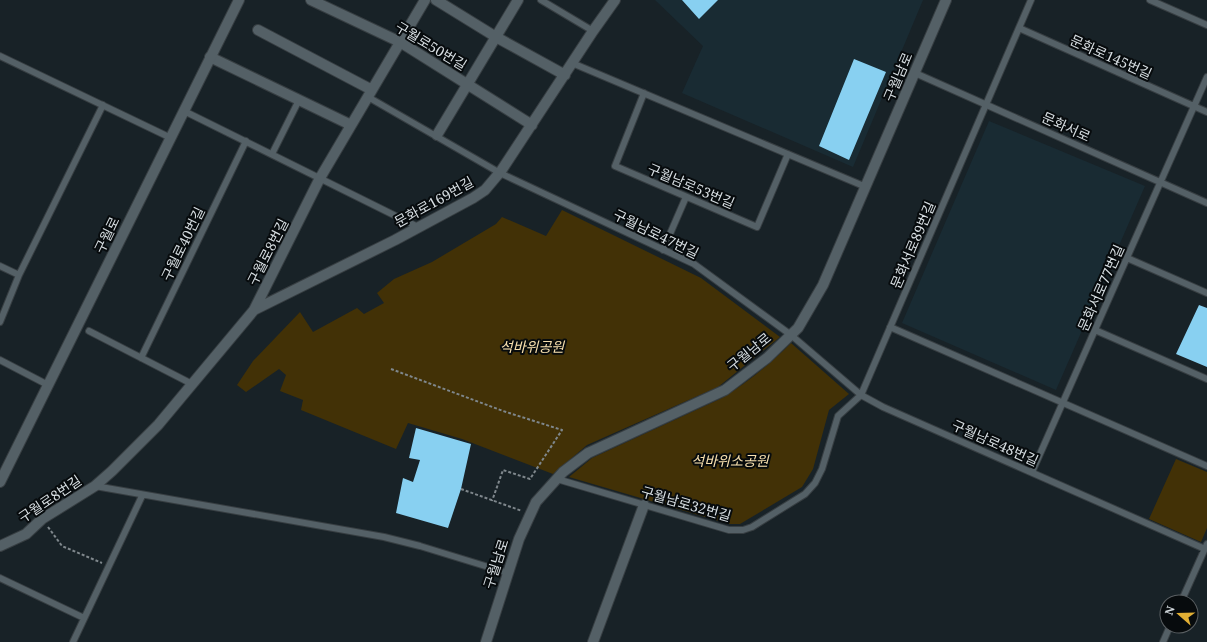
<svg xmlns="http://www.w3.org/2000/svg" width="1207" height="642" font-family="'Noto Serif','Noto Sans KR',serif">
  <rect width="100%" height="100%" fill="#182227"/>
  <path fill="#192b33" d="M655,0h268l-70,167 -171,-74 21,-47z
    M989,121l156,65 -89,204 -154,-67z"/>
  <path fill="#423106" d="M562,210l139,68 79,59 -62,50 -131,58 -34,29 -91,-35 -54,-16 -12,26 -95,-39 2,-10 -23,-9 6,-16 -7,-6 -33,23 -9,-7 16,-24 47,-49 13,20 44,-24 7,6 20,-11 -7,-10 17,-14 38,-17 64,-38 6,-7 44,19z
    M791,343l58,51 -20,16 -16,59 -11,18 -62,37h-11l-160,-47 23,-19 130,-60c25,-15 48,-34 69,-55z
    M1176,459l31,13v56l-6,14 -52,-23z"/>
  <path fill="#88d0f1" d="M682,0h36l-19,19z
    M854,59l32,13 -37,88 -30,-14z
    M1199,305l8,3v59l-31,-13z
    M416,428l55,16 -10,45 -13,39 -52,-15 7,-35 10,4 7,-22 -11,-2z"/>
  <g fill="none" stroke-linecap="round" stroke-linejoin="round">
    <g stroke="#373e42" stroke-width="8">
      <path id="lane" d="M541,0l52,31
        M1150,0l57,25
        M1019,28l188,84
        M0,56l171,82
        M572,63l294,124
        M915,73l292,130
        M644,93l-29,73 142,61 31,-73
        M368,97l132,76 194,91 97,71 70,60 22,12 322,142
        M184,111l234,116
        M272,154l27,-54
        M663,250l23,-53
        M1127,258l80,35
        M0,266l19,9
        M0,322l19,-47 84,-170
        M890,327l317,139
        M1095,330l112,49
        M89,331l103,53
        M141,358l105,-217
        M0,360l48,25
        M1032,472l175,-395
        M557,479l172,51h14l9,-3 53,-33 10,-11 7,-14 16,-53 23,-21 170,-395
        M95,486l289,51 36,9 88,27
        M0,578l84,40
        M1181,602l26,-58
        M73,642l69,-146
        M1163,642l7,-16"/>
    </g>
    <g stroke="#373e42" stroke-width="12">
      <path id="street" d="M311,0l89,42 132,83
        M436,0l60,37 69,38
        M258,30l114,60
        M210,57l141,68
        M437,135l81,-135
        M254,310l141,-70 78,-42 12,-8 16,-19 92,-140 22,-31
        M0,546l26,-12 16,-15 53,-33 17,-15 46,-46 96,-115 66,-132 105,-178
        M593,642l51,-137"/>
    </g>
    <g stroke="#373e42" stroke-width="12">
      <path id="secondary" d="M0,482l239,-482
        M486,642l33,-103 17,-37 27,-30 25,-19 137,-63 42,-32 31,-30 25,-43 123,-285"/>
    </g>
    <path stroke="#7f878c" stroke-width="2" stroke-dasharray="3 2" stroke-linecap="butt" d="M391,369l112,42 59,19 -32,49 -27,-9 -11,31
      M461,489l61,22
      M48,527l14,19 40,17"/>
    <use href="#lane" stroke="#546066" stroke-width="6"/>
    <use href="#street" stroke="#546066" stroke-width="10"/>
    <use href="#secondary" stroke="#546066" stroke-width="10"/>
  </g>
  <g text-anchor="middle" stroke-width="4" stroke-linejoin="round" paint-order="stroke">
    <g font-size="14" fill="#d7dee2" stroke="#070b0d">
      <text transform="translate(431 46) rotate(31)" y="5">구월로50번길</text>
      <text transform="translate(1111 57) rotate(24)" y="5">문화로145번길</text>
      <text transform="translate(898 77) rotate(-67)" y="5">구월남로</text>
      <text transform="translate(1066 127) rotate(24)" y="5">문화서로</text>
      <text transform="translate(691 186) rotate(23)" y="5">구월남로53번길</text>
      <text transform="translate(434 202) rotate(-29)" y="5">문화로169번길</text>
      <text transform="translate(656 234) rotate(26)" y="5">구월남로47번길</text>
      <text transform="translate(107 235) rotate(-64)" y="5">구월로</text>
      <text transform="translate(183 244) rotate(-64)" y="5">구월로40번길</text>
      <text transform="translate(913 245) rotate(-67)" y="5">문화서로89번길</text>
      <text transform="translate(268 252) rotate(-63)" y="5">구월로8번길</text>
      <text transform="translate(1101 288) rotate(-66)" y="5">문화서로77번길</text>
      <text transform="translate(749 352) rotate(-39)" y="5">구월남로</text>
      <text transform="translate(995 443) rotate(24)" y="5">구월남로48번길</text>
      <text transform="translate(50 499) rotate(-34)" y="5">구월로8번길</text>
      <text transform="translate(686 504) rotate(16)" y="5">구월남로32번길</text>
      <text transform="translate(496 564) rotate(-72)" y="5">구월남로</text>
    </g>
    <g font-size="14" font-style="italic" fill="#f8e0ae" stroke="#070b0d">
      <text x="532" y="352">석바위공원</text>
      <text x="730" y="466">석바위소공원</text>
    </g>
  </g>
  <g transform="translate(1179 614) rotate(290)"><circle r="19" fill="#070b0d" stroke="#5a5f62"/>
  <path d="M0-3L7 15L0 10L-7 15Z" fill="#e1af34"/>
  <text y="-6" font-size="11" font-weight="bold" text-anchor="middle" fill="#d7dee2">N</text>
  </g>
</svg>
